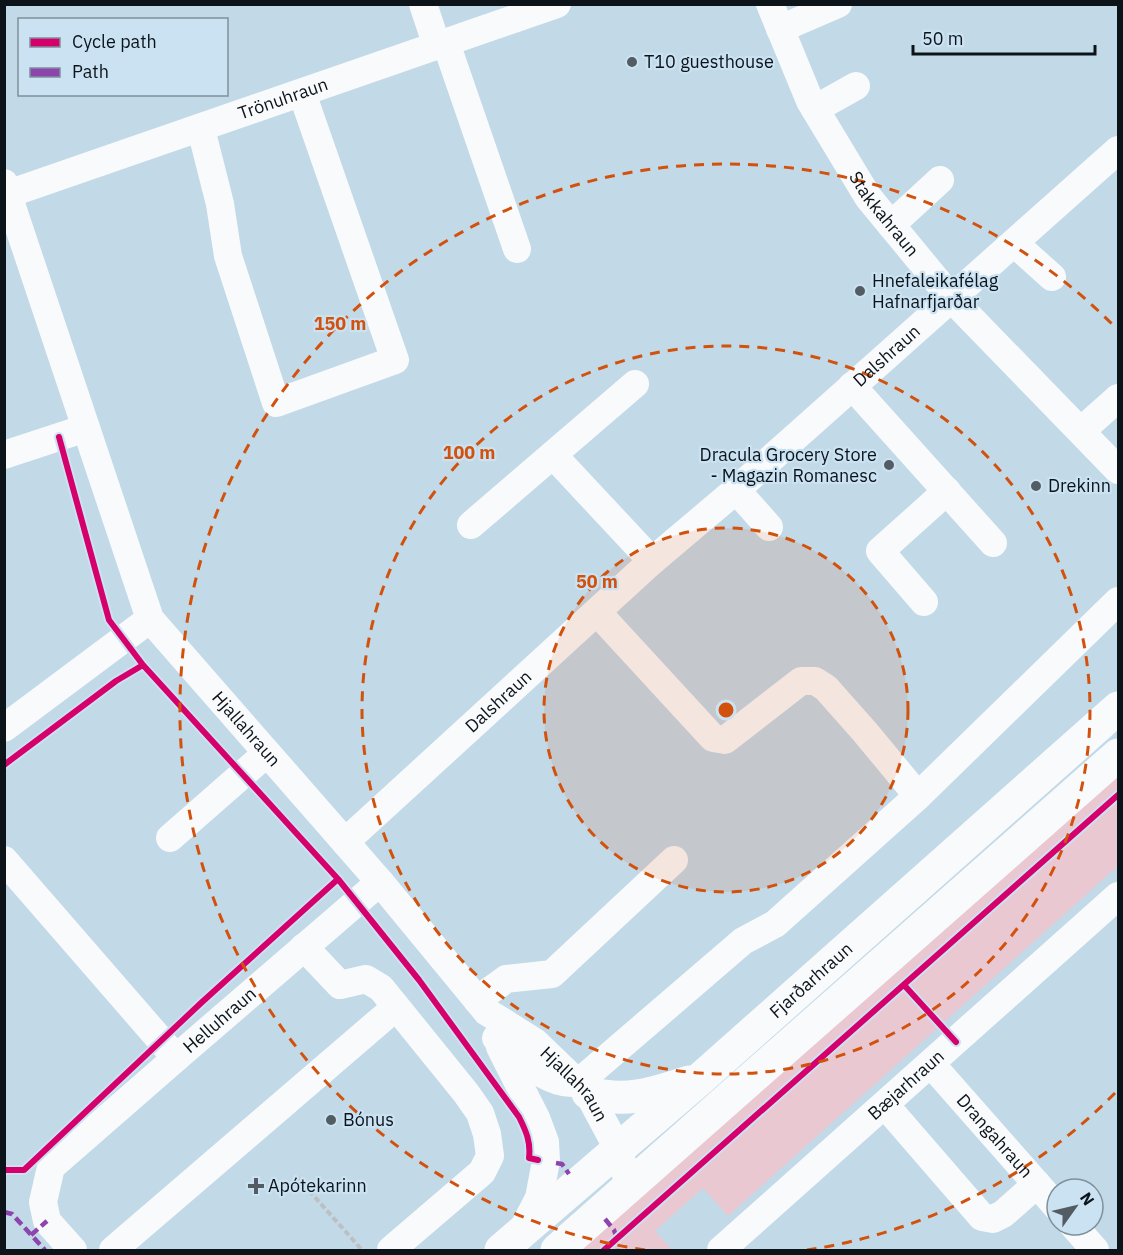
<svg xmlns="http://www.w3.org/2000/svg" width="1123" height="1255" font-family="'IBM Plex Sans',sans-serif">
  <rect width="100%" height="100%" fill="#d4e1e9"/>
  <path fill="#c2d9e7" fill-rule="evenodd" d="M4,5h1114v1245h-1113zM20,20h206v74h-206zM1057,1189h36v36h-36z"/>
  <path fill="#e9c8d2" d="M1118,770v96l-390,350 -25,-28 -48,43 17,19h-91z"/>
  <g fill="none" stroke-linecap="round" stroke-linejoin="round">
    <path stroke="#bcc0c2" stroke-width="4" stroke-dasharray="6 3" stroke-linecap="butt" d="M297,1177l65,73
      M617,1239l1,11"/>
    <g stroke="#f9fafc" stroke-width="28">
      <path d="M423,4l14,42"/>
      <path id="s1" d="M770,4l40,97 58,96 84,102 166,171"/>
      <path d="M780,29l58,-25"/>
      <path d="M446,43l71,206"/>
      <path d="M815,109l41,-23"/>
      <path d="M201,129l19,75 8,52 48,147 119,-43 -93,-267"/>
      <path id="s2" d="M4,183l146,436 230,263 107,130 48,30 53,51 30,56 12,39"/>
      <path id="s3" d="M8,194l549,-190"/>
      <path d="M891,225l49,-45"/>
      <path d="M1014,243l38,34"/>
      <path d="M852,386l141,157"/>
      <path d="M1081,431l37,-33"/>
      <path d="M4,455l82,-27"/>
      <path d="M553,455l99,106"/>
      <path d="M736,490l33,37"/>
      <path d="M471,525l164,-141"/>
      <path d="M924,602l-44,-51 67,-60"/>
      <path d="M597,612l116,126 12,2 76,-59h14l11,7 39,44 53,64"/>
      <path d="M4,728l146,-109"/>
      <path d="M170,838l97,-85"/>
      <path id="s4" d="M345,842l307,-281 84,-71 382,-340"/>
      <path id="s5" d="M4,860l172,198 204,-176"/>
      <path d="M304,947l36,38 26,-6 15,9 85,105 14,20 7,21 3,22 -8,16 -91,78"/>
      <path d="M477,1000l29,-21 46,-5 122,-114"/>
      <path d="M496,1038c21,17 54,51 83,44l164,-141 32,-17 143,-128 200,-195"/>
      <path d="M500,1047l36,71 9,24 1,19 -7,37 -16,31"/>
      <path id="s6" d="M931,1064l126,143"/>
      <path d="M885,1105l97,112 11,2 10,-5 34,-30"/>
      <path d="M1073,1225l22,25"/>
      <path d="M73,1250l-26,-29 -4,-19 8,-35 125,-109"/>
      <path d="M113,1250l283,-243"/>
      <path id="s7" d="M721,1250l397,-354"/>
    </g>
    <g stroke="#f9fafc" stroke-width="33">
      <path d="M588,1093c40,10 63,1 101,-11"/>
      <path id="s8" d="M501,1250l199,-171 418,-371"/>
      <path d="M557,1250l561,-495"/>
    </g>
    <path stroke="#8e44ad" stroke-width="4.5" stroke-dasharray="9 4.5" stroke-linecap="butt" d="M556,1163l6,1 7,10
      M4,1212l8,2 33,36
      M605,1219l9,11 3,9
      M31,1235l16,-14"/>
    <g stroke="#cbe2f2" stroke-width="10">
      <path id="cycleway" d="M59,437l50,183 34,45 195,214 81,101 100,137c7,14 12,25 10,41l9,2
        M4,765l112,-84 27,-16
        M904,985l52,57
        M4,1170h20l177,-167 137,-124
        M604,1250l514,-455"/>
    </g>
    <use href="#cycleway" stroke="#d6006c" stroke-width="6"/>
  </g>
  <circle cx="726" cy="710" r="182" fill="#d2520d" fill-opacity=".12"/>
  <g fill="none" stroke="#d2520d" stroke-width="3" stroke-dasharray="10 8">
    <circle cx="726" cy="710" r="182"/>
    <circle cx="726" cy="710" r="364"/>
    <path d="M1115 1093A546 546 0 0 1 807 1250M645 1250A546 546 0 1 1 1115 327"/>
  </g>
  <g fill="#525c62" stroke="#cbe2f2" stroke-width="2">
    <circle cx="632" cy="62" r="6"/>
    <circle cx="860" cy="291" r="6"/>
    <circle cx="889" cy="465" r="6"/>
    <circle cx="1036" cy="486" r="6"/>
    <circle cx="331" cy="1120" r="6"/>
    <path d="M253 1177h6v6h6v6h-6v6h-6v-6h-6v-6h6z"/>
  </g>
  <g text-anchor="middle" stroke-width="4.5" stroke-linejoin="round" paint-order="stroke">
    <g font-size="18" fill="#0c141a" stroke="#cbe2f2" text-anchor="start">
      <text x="644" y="68">T10 guesthouse</text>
      <text x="872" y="287">Hnefaleikafélag<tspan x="872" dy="21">Hafnarfjarðar</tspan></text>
      <text x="877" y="461" text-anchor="end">Dracula Grocery Store<tspan x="877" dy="21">- Magazin Romanesc</tspan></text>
      <text x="1048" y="492">Drekinn</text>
      <text x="343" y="1126">Bónus</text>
      <text x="268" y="1192">Apótekarinn</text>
    </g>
    <g font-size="18" fill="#0c141a" stroke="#cbe2f2">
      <text dy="6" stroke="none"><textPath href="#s3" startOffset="291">Trönuhraun</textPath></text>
      <text dy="6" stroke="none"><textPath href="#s1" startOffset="240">Stakkahraun</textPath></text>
      <text dy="6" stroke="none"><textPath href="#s4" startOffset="728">Dalshraun</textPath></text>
      <text dy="6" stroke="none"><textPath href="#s4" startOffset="208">Dalshraun</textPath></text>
      <text dy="6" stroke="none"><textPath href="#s2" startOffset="606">Hjallahraun</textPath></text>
      <text dy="6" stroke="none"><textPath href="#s8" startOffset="411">Fjarðarhraun</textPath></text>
      <text dy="6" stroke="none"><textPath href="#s5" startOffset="320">Helluhraun</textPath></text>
      <text dy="6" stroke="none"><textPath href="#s2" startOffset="1092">Hjallahraun</textPath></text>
      <text dy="6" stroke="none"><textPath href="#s7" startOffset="248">Bæjarhraun</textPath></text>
      <text dy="6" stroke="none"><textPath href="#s6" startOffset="96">Drangahraun</textPath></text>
    </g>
  </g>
  <circle cx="726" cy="710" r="9" fill="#d2520d" stroke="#cbe2f2" stroke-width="3"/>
  <g font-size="18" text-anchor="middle" font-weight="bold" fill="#d2520d" stroke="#cbe2f2" stroke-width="4.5" stroke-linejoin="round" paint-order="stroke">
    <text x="340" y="330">150 m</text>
    <text x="469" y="459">100 m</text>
    <text x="597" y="588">50 m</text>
  </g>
  <rect width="1123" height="1255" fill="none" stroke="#0c141a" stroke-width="12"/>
  <rect x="18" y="18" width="210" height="78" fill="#cbe2f2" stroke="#7f909c" stroke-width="1.5"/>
  <rect x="30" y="38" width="30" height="9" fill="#d6006c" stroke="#7f909c" stroke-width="1.5"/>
  <text x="72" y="48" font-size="18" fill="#0c141a">Cycle path</text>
  <rect x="30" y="68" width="30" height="9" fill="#8e44ad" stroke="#7f909c" stroke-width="1.5"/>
  <text x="72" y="78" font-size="18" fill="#0c141a">Path</text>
  <g transform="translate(1075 1207) rotate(56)"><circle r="28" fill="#cbe2f2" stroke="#7f909c" stroke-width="1.5"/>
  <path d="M0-4.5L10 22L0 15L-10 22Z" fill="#525c62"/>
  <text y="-9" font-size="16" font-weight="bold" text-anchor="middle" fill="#0c141a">N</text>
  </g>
  <path d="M913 45v9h182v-9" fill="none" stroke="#0c141a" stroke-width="3"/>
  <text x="922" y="45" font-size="18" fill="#0c141a" stroke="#cbe2f2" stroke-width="4.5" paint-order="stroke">50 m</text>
</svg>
